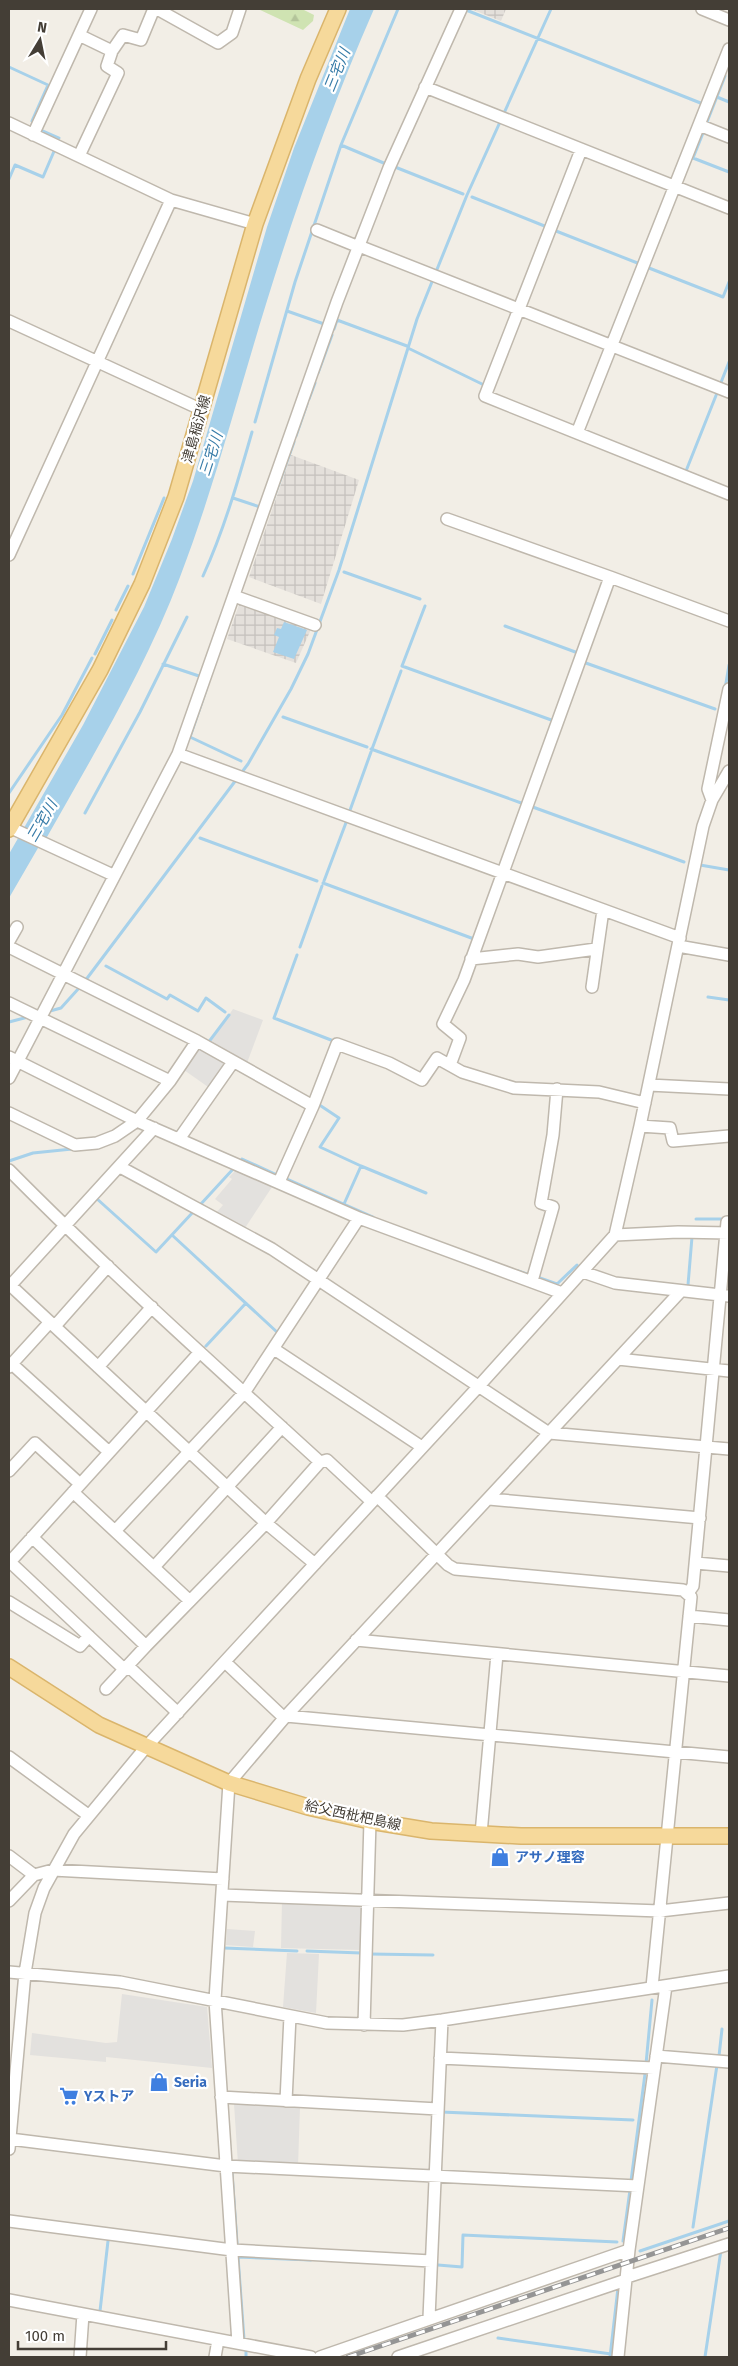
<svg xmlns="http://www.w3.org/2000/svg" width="738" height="2366" font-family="'Fira Sans','Noto Sans JP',sans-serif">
  <defs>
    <pattern id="industrial-grid" width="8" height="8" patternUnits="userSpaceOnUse" patternTransform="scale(1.25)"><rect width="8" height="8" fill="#e4e0db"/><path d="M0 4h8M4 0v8" fill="none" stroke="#c5c1bd"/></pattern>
    <pattern id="forest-firs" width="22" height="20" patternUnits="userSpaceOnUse" patternTransform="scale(1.25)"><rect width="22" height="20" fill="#cfe3b2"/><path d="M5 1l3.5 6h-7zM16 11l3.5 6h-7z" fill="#b3c49a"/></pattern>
  </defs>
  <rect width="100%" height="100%" fill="#f2eee6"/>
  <path fill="url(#industrial-grid)" d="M471,9h35l-5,12z
    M291,455l68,25 -38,124 -72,-27z
    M240,602l72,25 -16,36 -69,-24z"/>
  <path fill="url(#forest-firs)" d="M258,9h44l12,6 -1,6 -10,9z"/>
  <path fill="#e3e1de" d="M233,1009l30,11 -16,43 -37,-20z
    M200,1047l26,16 -15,26 -27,-19z
    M237,1169l37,15 -29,44 -29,-15 7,-8 -8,-6 17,-20 -3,-2z
    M282,1901l79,3 2,3 -2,43 -80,-2z
    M227,1929l28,2 -2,16 -27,-2z
    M287,1953l32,1 -3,59 -33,-6z
    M122,1994l85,13 5,61 -106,-11v5l-76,-7 2,-22 74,10 11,-1z
    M234,2104l66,3 -2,59 -60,-2z"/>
  <path fill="#a7d1ea" d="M350,9h24c-42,96 -77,194 -108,295 -28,91 -52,184 -86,273 -35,92 -85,175 -133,260l-9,11 -29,50v-44l74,-129 61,-118 28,-68 21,-58 74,-254 27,-79z
    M284,622l23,8 -13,29 -21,-7 6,-15 -5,-2 3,-7 4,1z"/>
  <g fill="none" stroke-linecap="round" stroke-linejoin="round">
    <path stroke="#a7d1ea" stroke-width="3" d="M466,10l237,94
      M9,67l39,18 -16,36
      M717,97l12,5
      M707,122l18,-46
      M43,131l16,7
      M703,133l-10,25 36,14
      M341,145l45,19
      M395,167l68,27
      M9,179l6,-14 28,12 12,-28
      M472,197l75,30
      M556,231l84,33
      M649,268l74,29 6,-15
      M287,311l37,13
      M334,329l3,-9 70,26
      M410,349l74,36
      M318,373l14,-38
      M720,385l9,-23
      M309,399l6,-16
      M255,422l40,-140 46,-137 57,-136
      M296,436l11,-32
      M686,471l31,-78
      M233,498l27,9
      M273,500l21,-58
      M344,572l76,27
      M133,574l31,-76
      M203,576c21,-46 35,-95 49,-144
      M425,606l-23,60 152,55
      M116,610l12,-24
      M505,626l73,27
      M95,654l17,-34
      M583,662l132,47
      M163,664l36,12
      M725,689l4,-24
      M206,690l-16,47 51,24
      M283,717l84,30
      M371,749l153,55
      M372,749l29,-78
      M9,793l53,-78 30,-57
      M530,806l154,56
      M85,813l55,-101 47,-95
      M349,813l22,-61
      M200,838l117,43
      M700,865l29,5
      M324,881l23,-61
      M323,883l151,56
      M300,947l22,-61
      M297,955l-23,63 57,22
      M106,966l61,33 3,-4 28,16 8,-13 19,14
      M85,981l163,-217 43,-75 17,-35 31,-84 78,-251 50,-124 84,-186
      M708,997l21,3
      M50,1011l11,-3 18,-20
      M9,1022l19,-5
      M208,1043l21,-28
      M318,1104l21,14 -19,29 41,19 -17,38
      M242,1159l33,15
      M9,1161l24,-8 39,-4
      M361,1166l65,27
      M287,1179l86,38
      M96,1198l60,54 38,-41
      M200,1205l34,-37
      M696,1219h30
      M172,1235l106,98
      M518,1271l12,4
      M537,1277l20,7 20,-19
      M688,1285l4,-48
      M206,1346l40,-43
      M224,1948l73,3
      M307,1951l54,2
      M370,1954l63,1
      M719,2056l3,-27
      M646,2064l6,-64
      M441,2112l192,8
      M232,2173l5,70
      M631,2181l14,-107
      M693,2227l24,-162
      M623,2241l7,-51
      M640,2251l89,-30
      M438,2265l24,2 1,-32 154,7
      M100,2311l8,-70
      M498,2338l113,16
      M244,2339l-6,-82 73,3
      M246,2350v7
      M610,2357l8,-69
      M705,2357l16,-107"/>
    <g stroke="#bfb8ad" stroke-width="14">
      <path id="minor" d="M702,9l27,11
        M112,51l11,-16 18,5 12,-29 4,-2 61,34 14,-10 8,-24
        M425,87l304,121
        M9,123l162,77 84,24
        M699,125l30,12
        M33,135l58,-126
        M581,150l-96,246 244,98
        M79,156l39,-83 -11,-7 5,-15 -33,-16
        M317,230l42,17
        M359,246l370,146
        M9,321l191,88
        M577,433l152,-384
        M447,519l163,58
        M9,555l162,-355
        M234,596l81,29
        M178,754l502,184
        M712,800l-4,-11 21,-100
        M9,827l104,48
        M9,941l8,-14
        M678,946l51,9
        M9,947l188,94 116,65
        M471,959l47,-5 20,3 58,-8
        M592,987l11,-77
        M9,1003l161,78
        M9,1057l128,64 222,97 203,75
        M450,1065l10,-27 -17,-14 21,-44 146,-403 119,44
        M9,1078l169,-324 159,-452 52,-134 72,-159
        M649,1085l80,4
        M9,1113l66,32 22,-2 18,-7 22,-15 33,-40 27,-40
        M640,1126l30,2 3,13 56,-5
        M179,1139l54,-77
        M120,1167l152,82 277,184 180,16
        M9,1170c100,101 206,196 311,292l7,-2 45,42
        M279,1182l34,-76 24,-62 52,19 33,17 15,-22 25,14 52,16 85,4 46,11
        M615,1235l63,-3 51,1
        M583,1272l32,11 114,13
        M532,1281l21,-74 -12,-4 12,-68 4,-46
        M9,1284l257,239 49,41
        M9,1287l145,-159
        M55,1326l53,-60
        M274,1349l148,98
        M618,1359l111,12
        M12,1364l97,88
        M9,1367l41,-45
        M98,1367l54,-60
        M9,1471l26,-28 45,41
        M73,1492l117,109
        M377,1496l71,69 7,4 228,21 8,7 -39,390
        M489,1499l211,19
        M115,1531l129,-138 115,-175
        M32,1537l114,109 -40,43
        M10,1562l115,108
        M9,1563l191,-211
        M696,1563l33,3
        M154,1567l128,-140
        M688,1593l5,-7 34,-364
        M9,1602l71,44 9,-10
        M689,1616l40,4
        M356,1640l373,36
        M146,1646l120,-123 54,-61
        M225,1662l55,52 6,2 443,41
        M128,1666l50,47
        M9,1757l79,58
        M481,1834l16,-180
        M9,1856l25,19
        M222,1895l438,16 69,-8
        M9,1901l25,-26 19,-5 170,9
        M9,1972l111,10 207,41 76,2 39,-5 287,-44
        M364,2025l6,-204
        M656,2056l73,6
        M440,2058l214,10
        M221,2097l217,12
        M286,2101l4,-85
        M10,2139l216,27 412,20
        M9,2149l16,-176 10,-60 9,-25 30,-54 72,-87 332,-360 137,-152 25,-109 63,-300 9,-26 17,-29
        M9,2221l223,29 199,11
        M627,2277l102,-33
        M9,2300l302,57
        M429,2318l13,-298
        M238,2343l-23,-343 14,-217 57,-67 395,-425
        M80,2357l3,-43
        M215,2357l3,-17
        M320,2357l309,-107
        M398,2357l228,-77
        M618,2357l11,-107 37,-264"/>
    </g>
    <g stroke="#dab56c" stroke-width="18">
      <path id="major" d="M9,829l91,-159 42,-86 34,-87 79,-273 53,-145 30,-70
        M9,1667l90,58 130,58 79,24 62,14 61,10 90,5h208"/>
    </g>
    <use href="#minor" stroke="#fff" stroke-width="11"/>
    <use href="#major" stroke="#f6d99b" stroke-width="15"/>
    <g stroke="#959595" stroke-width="5">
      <path id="rail" d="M348,2357l381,-129"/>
    </g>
    <use href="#rail" stroke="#fff" stroke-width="3" stroke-dasharray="9" stroke-linecap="butt"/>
  </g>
  <defs>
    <g id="shop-bare" transform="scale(1.5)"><path d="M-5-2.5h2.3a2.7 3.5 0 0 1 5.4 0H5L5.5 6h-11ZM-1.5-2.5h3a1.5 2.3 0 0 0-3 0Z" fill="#3f7fe0" stroke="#fff" stroke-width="2.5" paint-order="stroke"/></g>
    <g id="supermarket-bare" transform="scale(1.5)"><path d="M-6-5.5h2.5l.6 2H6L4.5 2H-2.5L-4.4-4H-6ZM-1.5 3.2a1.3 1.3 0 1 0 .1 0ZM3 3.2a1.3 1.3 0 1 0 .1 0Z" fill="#3f7fe0" stroke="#fff" stroke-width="2.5" paint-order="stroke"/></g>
  </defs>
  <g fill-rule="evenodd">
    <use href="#shop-bare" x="500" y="1857"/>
    <use href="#shop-bare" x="159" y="2082"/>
    <use href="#supermarket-bare" x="69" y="2096"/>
  </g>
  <g text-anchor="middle" stroke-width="4.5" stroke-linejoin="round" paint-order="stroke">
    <g font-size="14" fill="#443e36" stroke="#fff">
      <text transform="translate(196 429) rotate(-74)" y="5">津島稲沢線</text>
      <text transform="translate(353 1815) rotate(12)" y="5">給父西枇杷島線</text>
    </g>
    <g font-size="14" font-weight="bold" fill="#366cbe" stroke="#fff" text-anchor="start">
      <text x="515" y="1862">アサノ理容</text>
      <text x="174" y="2087">Seria</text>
      <text x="84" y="2101">Yストア</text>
    </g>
    <g font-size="15" font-style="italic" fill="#387ca8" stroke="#fff">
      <text transform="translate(337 70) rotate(-68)" y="5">三宅川</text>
      <text transform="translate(211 454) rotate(-72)" y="5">三宅川</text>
      <text transform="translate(42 821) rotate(-60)" y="5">三宅川</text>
    </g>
  </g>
  <rect width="738" height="2366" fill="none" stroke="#443e36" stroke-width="20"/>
  <g transform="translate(40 40) rotate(10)" stroke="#ffffff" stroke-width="4" paint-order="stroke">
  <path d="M0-4L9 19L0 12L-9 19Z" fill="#443e36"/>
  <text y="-8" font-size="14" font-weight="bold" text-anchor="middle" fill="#443e36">N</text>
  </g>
  <path d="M18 2341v8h148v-8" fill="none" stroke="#443e36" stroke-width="2.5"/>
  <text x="25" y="2341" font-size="15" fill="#443e36" stroke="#ffffff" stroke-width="4" paint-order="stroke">100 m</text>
</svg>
